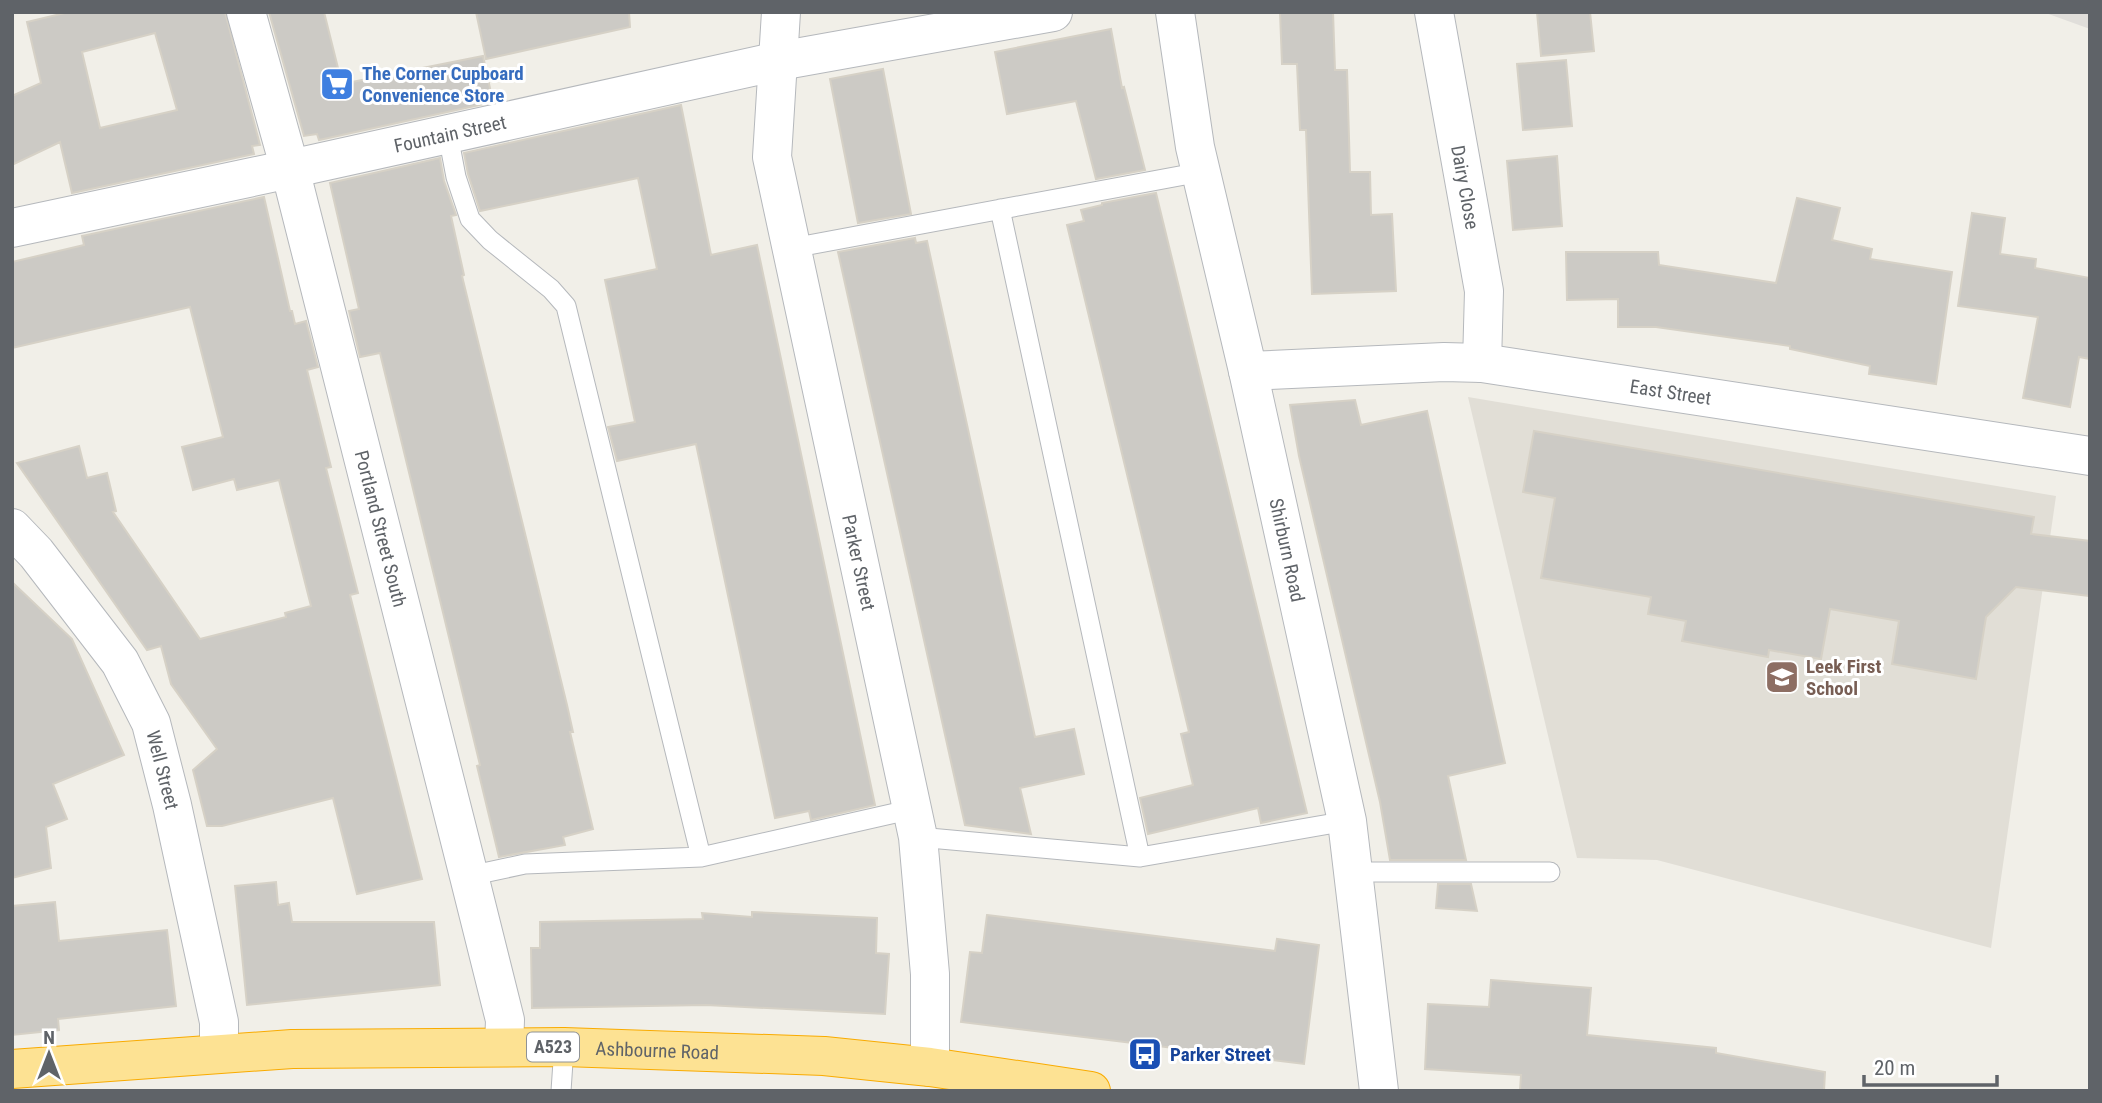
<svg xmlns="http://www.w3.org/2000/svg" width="2102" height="1103" font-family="'Roboto Condensed',sans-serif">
  <rect width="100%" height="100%" fill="#f1efe8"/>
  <path fill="#e0deda" d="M2043,12h47v17z"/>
  <path fill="#e1ded6" d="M1468,397l588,99 -65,452 -334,-88 -80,-2z"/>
  <path fill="#cccac5" stroke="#d6d1c6" stroke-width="2" fill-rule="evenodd" d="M69,12h156l35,133 -8,1 2,8 -182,39 -12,-51 -48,23v-69l29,-13 -14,-61zM155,33l22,77 -77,18 -18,-76z
    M269,12h55l18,72 141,-28 10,46 -174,38 -2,-6 -13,2z
    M476,12h153l1,15 -144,32z
    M1280,12h53l2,58h12l3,102h20l1,43 21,-1 4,77 -84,3 -6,-164h-6l-3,-66h-15z
    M1537,12h53l4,39 -53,5z
    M1111,29l11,59 2,-1 21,83 -49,9 -20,-78 -69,13 -12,-62z
    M1566,60l6,66 -49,4 -6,-66z
    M883,69l28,145 -53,9 -28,-144z
    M681,105l30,150 46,-10 118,560 -64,15 -2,-9 -34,7 -79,-374 -79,17 -9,-34 27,-5 -30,-142 52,-11 -19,-91 -158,33 -12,-37 -4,-21z
    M1557,156l5,70 -49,4 -6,-69z
    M440,158l4,23 12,34 -5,1 13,59 -2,1 105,429 6,27h-3l23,97 -30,8 2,8 -66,12 -22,-91 3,-1 -100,-412 -20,4 -11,-46 10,-2 -29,-126z
    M1156,193l151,620 -46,10 -3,-15 -110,26 -8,-36 53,-13 -12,-51 8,-2 -122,-507 17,-4 -3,-11 21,-5v-2z
    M264,197l26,114h2l3,13 11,-3 12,46 -11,3 24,97 -5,1 32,125 -8,2 72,284 -65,15 -24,-96 -111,28h-15l-14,-56 24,-21 -46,-65 -10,-38 -14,4 -130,-187 62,-17 8,32 20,-5 9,38 -3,1 87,127 86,-22 -1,-4 26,-7 -32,-126 -42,10 -3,-11 -41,11 -11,-43 41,-10 -33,-130 -178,41v-86l72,-17 -2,-9z
    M1797,198l43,10 -8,32 40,9 -2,10 82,13 -16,112 -67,-10 1,-8 -80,-17v-3l-134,-19h-38v-28l-51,1 -1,-48h92l1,13 117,18z
    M1972,213l33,5 -5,36 36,5 -1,9 55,10v81l-11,-2 -9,50 -47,-9 15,-81 -80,-11z
    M915,238l1,5 11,-2 108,496 39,-8 10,45 -64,14 11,46 -66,-9 -127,-573z
    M1355,400l6,25 66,-14 78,352 -57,13 18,84h-76l-10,-58 -81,-346 -9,-51z
    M1534,431l500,86 -3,17 59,7v55l-74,-9 -30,30 -10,62 -84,-15 7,-43 -69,-12 -9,50 -52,-9 -1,7 -86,-16 4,-20 -38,-7 3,-17 -110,-19 14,-80 -32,-6z
    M12,582l60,57 52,116 -71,29 14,35 -21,8 5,41 -39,10z
    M276,882l2,23 11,-2 3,19h142l6,63 -193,20 -12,-119z
    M1438,884h33l6,27 -41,-3z
    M55,902l4,39 108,-11 9,76 -118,13 1,11 -47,5v-129z
    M752,912l125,6 -1,35 13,1 -4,60 -179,-9 -174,3 -1,-60h9v-26l163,-3 -1,-6 50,4z
    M987,915l288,36 2,-12 42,6 -15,119 -343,-42 9,-70 12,1z
    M1491,980l100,8 -4,47 129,13v5l109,19 -1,19h-304l1,-16 -96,-6 3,-65 61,3z"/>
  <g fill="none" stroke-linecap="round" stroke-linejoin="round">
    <g stroke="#b5b8bc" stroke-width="21">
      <path id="lane" d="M448,135l8,42 14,42 20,21 61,49 15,17 135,551
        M1000,209l140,648
        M792,248l409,-76
        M918,837l222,20 207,-36
        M1355,872h195
        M469,876l56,-12 176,-7 212,-48
        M561,1091l3,-44"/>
    </g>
    <g stroke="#b5b8bc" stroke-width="40">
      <g id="street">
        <path id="s1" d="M246,12l44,157 179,707 36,144 -1,26"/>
        <path id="s2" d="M781,12l-9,145 146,680 12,137v93"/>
        <path id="s3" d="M1175,12l20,135 53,224 99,450 32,270"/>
        <path id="s4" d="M1434,12l50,279 -2,72"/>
        <path id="s5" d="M12,228l278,-59 489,-108 274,-49"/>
        <path id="s6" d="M1248,371l196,-9 38,1 608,93"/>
        <path id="s7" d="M12,528l24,25 84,109 31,61 21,82 47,217v31"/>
      </g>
    </g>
    <g stroke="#f9ab00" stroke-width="40">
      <g id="highway">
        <path id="s8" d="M12,1069l280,-20 272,-2 260,9 106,11 161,24"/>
      </g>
    </g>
    <use href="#lane" stroke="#fff" stroke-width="19"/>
    <use href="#street" stroke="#fff" stroke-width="38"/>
    <use href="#highway" stroke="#fde293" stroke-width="38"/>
  </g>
  <defs>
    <g id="supermarket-square" transform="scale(1.75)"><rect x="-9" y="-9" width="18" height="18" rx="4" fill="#3f7fe0" stroke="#fff"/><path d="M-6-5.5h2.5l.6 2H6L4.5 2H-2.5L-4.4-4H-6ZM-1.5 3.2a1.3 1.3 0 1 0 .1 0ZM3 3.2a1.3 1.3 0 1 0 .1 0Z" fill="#fff"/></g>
    <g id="school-square" transform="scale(1.75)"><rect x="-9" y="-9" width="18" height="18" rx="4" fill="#8d6e63" stroke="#fff"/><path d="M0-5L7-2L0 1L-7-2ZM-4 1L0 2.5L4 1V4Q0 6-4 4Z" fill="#fff"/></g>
    <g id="bus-square" transform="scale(1.75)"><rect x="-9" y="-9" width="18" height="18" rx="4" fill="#1a4fb4" stroke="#fff"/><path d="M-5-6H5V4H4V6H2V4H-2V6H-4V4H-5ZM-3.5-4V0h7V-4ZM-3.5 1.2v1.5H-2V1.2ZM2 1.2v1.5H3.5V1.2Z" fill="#fff"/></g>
  </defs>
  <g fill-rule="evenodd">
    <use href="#supermarket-square" x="337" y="84"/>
    <use href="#school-square" x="1782" y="677"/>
    <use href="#bus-square" x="1145" y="1054"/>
  </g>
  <g text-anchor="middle" stroke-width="6" stroke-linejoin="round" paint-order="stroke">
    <rect fill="#fff" stroke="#8f9295" stroke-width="2" x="527" y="1032.5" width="52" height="29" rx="5"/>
    <g font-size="18" font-weight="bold" fill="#5f6368">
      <text x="553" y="1053">A523</text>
    </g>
    <g font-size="19" font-weight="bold" fill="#366cbe" stroke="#fff" text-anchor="start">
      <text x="362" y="80">The Corner Cupboard<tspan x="362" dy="22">Convenience Store</tspan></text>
    </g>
    <g font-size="19" fill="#5f6368" stroke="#fff">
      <text dy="7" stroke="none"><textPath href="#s5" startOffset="448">Fountain Street</textPath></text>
      <text dy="7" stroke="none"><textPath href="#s4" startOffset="178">Dairy Close</textPath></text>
      <text dy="7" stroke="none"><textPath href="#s6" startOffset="425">East Street</textPath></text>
      <text dy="7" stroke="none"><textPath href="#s1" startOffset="534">Portland Street South</textPath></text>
      <text dy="7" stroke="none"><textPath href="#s3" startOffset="550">Shirburn Road</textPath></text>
      <text dy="7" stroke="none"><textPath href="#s2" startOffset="560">Parker Street</textPath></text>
      <text dy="7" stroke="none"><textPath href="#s7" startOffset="289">Well Street</textPath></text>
      <text dy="7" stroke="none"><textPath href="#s8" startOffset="646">Ashbourne Road</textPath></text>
    </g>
    <g font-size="19" font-weight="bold" fill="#785e54" stroke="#fff" text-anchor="start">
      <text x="1806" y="673">Leek First<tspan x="1806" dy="22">School</tspan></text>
    </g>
    <g font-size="19" font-weight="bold" fill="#164399" stroke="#fff" text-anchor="start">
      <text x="1170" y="1061">Parker Street</text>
    </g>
  </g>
  <rect width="2102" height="1103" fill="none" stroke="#5f6368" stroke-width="28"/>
  <g transform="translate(49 1054)" stroke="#ffffff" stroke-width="5" paint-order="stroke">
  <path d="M0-5L12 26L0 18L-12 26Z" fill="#5f6368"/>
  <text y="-10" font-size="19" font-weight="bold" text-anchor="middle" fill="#5f6368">N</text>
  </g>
  <path d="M1864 1075v10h133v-10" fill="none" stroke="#5f6368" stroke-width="3.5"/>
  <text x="1874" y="1075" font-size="21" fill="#5f6368" stroke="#ffffff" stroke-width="5" paint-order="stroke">20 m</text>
</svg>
